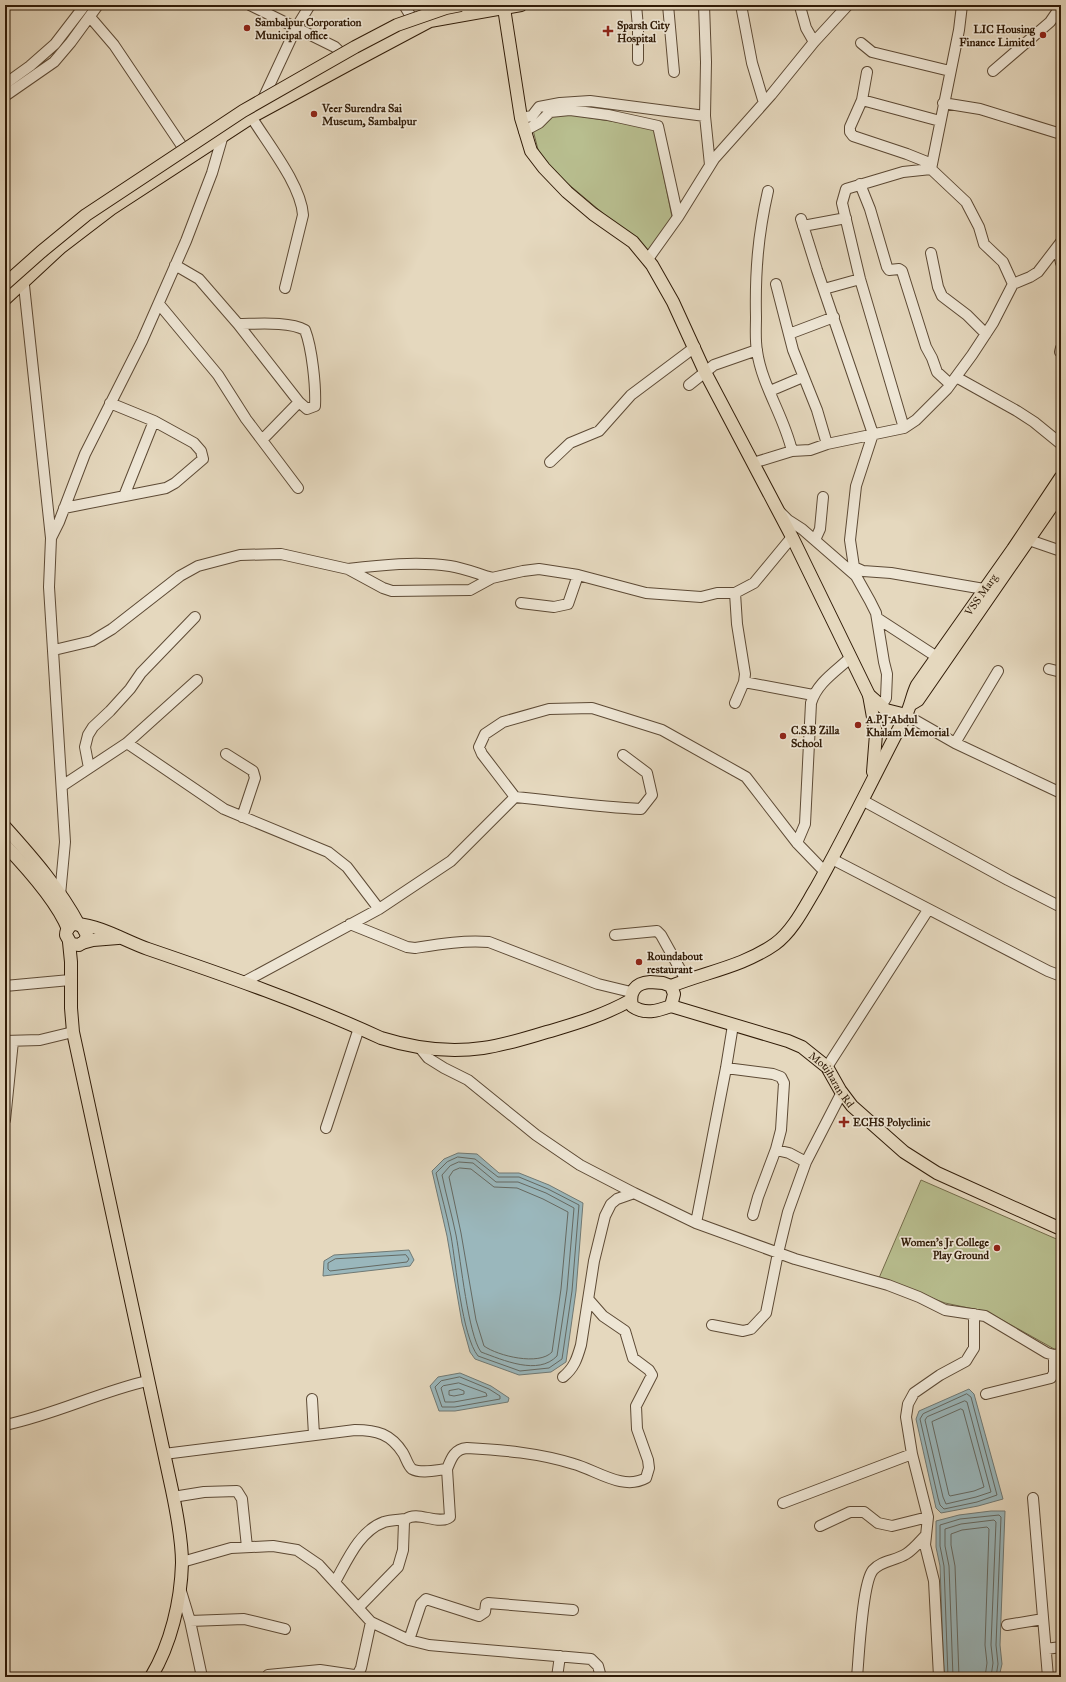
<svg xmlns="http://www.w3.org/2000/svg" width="1066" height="1682" font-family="'IM FELL Great Primer',serif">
  <rect width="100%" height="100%" fill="#e5d8be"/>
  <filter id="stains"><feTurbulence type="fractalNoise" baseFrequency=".005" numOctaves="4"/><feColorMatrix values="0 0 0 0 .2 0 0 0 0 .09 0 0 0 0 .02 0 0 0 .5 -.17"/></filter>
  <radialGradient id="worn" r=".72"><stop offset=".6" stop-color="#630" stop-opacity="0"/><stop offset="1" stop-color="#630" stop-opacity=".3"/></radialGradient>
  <path fill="#b8be8f" stroke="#746c4b" d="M572,115l82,13 18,89 -23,35 -108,-91 -8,-31 20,-14z
    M921,1180l140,61v81l-5,28 -68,-38 -43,-9 -66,-25z"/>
  <path fill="#9ab7bc" stroke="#707974" d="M458,1153l19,1 22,19h20l30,12 34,18 -7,88 -10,71 -15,10 -32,3 -44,-16 -5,-7 -8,-29 -15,-87 -15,-65 12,-12z
    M409,1250l5,10 -4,6 -87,10 1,-15 10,-6z
    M460,1373l31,13 18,12 -1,4 -53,9h-16l-9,-25 8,-9z
    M969,1389l5,5 29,105 -25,7 -37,7 -5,-5 -20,-89 3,-8z
    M991,1511h14l-5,134 2,19 -3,13h-55l-4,-111 -4,-19v-26l23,-6z"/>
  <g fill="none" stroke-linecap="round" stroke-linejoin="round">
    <path stroke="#656962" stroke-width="1" d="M458,1157l17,2 23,18h21l29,12 31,16 -7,86 -10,68 -13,9 -29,3 -42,-15c-16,-20 -22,-92 -27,-120 -4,-21 -10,-42 -15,-63l11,-11z
      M459,1162l14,1 23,19h22l28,11 28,15 -7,82 -10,66c-19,20 -54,4 -76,-4 -13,-18 -20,-91 -25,-117 -4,-20 -10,-40 -14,-60l8,-9z
      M460,1168l11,1 23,18 23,1 26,11 25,13 -7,77 -9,63c-13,14 -54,4 -68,-6l-8,-26 -15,-87 -12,-56 4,-6z
      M406,1255l3,4 -2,3 -77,9 -2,-2v-6l7,-4z
      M460,1377l29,12 11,7v3l-45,8h-13l-7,-20 6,-6z
      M459,1383l27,10 1,3 -33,6h-9l-4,-14 2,-2z
      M459,1389l5,2v3l-10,2 -5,-1v-4z
      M967,1394l4,3 26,98 -20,7 -33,7 -4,-4 -2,-7 -18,-79 3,-5z
      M965,1401l2,1 24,90 -15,5 -30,7 -3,-7 -18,-77 2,-3z
      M961,1409l2,1 21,77 -10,4 -24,5 -1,-1 -17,-73z
      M948,1677l-4,-111 -4,-20v-21l20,-6 39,-4 2,2 -5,128 2,19 -2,13
      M953,1677l-4,-111 -4,-20v-17l16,-5 33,-4 2,2 -5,123 2,18 -2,14
      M959,1677l-4,-111 -4,-21v-11l11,-4 25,-3 2,2 -4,116 2,18 -2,14"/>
    <g stroke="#5d4a35" stroke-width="12">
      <path id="minor" d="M250,5l85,42 12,12
        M404,5l6,10
        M636,5l2,22v33
        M668,5l6,67
        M741,5l11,58 12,40
        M801,10l5,18 8,14
        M90,17l24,28 74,110
        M861,43l11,9 8,2 70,17
        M993,71l57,-49 11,-16
        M867,72l-5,28 -12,27v5l3,4 54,18 25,10
        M5,84l25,-18 25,-22 30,-39
        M5,96l49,-34 17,-20 27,-37
        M862,100l78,21
        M262,101l34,-73 14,-23
        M943,103l37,6 81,25
        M705,116l5,49
        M252,118c16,26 49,67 51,97l-18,73
        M521,118l11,-2 7,-9 21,-4 30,-2 115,15 1,-54 -2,-57
        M524,131l15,-8 11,-11 20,-2 38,5 50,11 20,91
        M931,169l28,-139 3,-25
        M860,184l10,25 17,58 2,3 10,-1 3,2 24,76 6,11 5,14 13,12
        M768,191c-10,44 -13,81 -12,126 0,11 -1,23 1,34 5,35 27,65 35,100
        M801,219l16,51 56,164 -17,52 -6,54 4,27
        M803,226l43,-8
        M1058,247l3,16
        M931,253l7,34 4,9 25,19 19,19
        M648,259l30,-42 36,-58 57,-64 43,-53 34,-37
        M175,265l24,14 39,45 61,78 8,7 8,-3c1,-20 -3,-58 -10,-76 -16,-9 -49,-6 -67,-6
        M23,276l28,262
        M776,284l17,66 24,60 10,34
        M1013,284l17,-7 8,-5 23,-30
        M824,289l36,-10
        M159,304l59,71 28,44 52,69
        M789,334l45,-17
        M1060,352l1,-4
        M956,377l61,34 17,11 27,22
        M689,385l25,-20 43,-15
        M770,391l33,-14
        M262,440l37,-38
        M550,462l20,-19 29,-12 32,-36 64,-48
        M753,463l39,-12 18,-1 17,-6 77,-16 12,-8 31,-31 25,-34 21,-32 20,-39 -10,-22 -19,-18 -5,-17 -13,-25 -35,-33 -28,3 -57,17 -4,14 18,76 44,149
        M124,496l30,-75
        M64,508l102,-20 9,-5 28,-24 -2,-8 -7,-8 -40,-22 -44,-18
        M781,513l7,7 14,9 54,47 14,25 6,12 8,49 3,12 -1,24 -5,8
        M815,540l5,-11 3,-32
        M1029,540l32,11
        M849,568l5,-1 9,4 28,2 93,16
        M348,569c33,-4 69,-8 102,-3 14,2 28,8 42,12
        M735,593l19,-10 38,-46
        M521,603l33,4 14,-3 10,-29
        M877,618l60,39
        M54,650l38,-9 20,-12 68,-53 18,-10 42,-11 41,-1 67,15 35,19 9,3 78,-1 22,-12 31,-7 16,-2 39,6 68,18 55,4 16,-4h18l2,31 8,50 -1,8 -9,21
        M1049,669l12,3
        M744,682l69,13
        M906,715l49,28 106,50
        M127,743l97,66 104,43 19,15 32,42
        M955,743l43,-72
        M226,754l27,17 2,7 -13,39
        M89,768l-4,-21 3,-12 5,-8 17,-16 20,-22 11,-16 54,-56
        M62,786l65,-43 70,-63
        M515,797c42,4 84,10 126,12l11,-14 -5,-22 -24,-18
        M862,800l146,80 53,27
        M797,843l8,-19 6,-121c6,-20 24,-31 39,-45
        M832,859l216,112 13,5
        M57,897l3,-2 5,-53 -16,-255 2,-49 8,-16 26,-68 57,-113 44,-100 26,-68 11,-38
        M350,924l57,23 8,1c25,-4 49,-8 74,-6l109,42 33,8
        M615,935l42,-4 4,4 25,45
        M244,982l135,-73 72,-48 64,-64 -33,-43 -3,-7 6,-13 18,-12 46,-13 43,-1 70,22 84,47 51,66 28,29
        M5,986l65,-6
        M5,1041l35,-1 33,-8
        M420,1048l8,10 16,10 24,12 68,55 44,30 54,28
        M827,1067l101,-157
        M726,1068l47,6 8,3 3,6 -3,47 -5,19 -18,48 -5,18
        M5,1120l8,-79
        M326,1128l33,-100
        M776,1150l13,3 17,9
        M696,1223l30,-155 7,-43
        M712,1325l31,6 8,-2 15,-16 12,-60 10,-41 18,-50 36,-70
        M563,1377c11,-9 14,-18 18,-32l13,-84 11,-45 6,-12 6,-5 17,-6 62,30 99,36 93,26 31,12 26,13 40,6 62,37 7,2 7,-1
        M986,1394l65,-16 3,-5v-18
        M312,1399l2,36
        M5,1425c49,-10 94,-33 142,-44
        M164,1454l191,-24c22,0 36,4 48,23 3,5 5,13 9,16 9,5 25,1 35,0 4,-10 7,-20 20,-21 36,2 72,5 107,16 22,6 49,27 72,14l3,-10 -1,-8 -11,-31 -1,-23 16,-31 -3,-5 -16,-12 -8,-27 -22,-15 -14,-16
        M173,1497l31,-5 33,-1 5,8 5,48
        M1033,1498l15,179
        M783,1503l129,-49
        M820,1526l30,-14h14l14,11 14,3 36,-9
        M182,1562l49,-14 42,-2 24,4 22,15 52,57 38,18 20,5 22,2 140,12 7,7 3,11
        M335,1582c12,-21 24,-51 49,-60 7,-2 15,-2 22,-3
        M180,1588l10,33 12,56
        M358,1608l40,-41 5,-17 1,-28 2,-3c12,-9 32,7 44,-2l-3,-48
        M190,1621l54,-2 41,10
        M1007,1625l36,-6
        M409,1640l12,-36 5,-5 53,17 6,-4 1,-8 2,-1 85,7
        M1046,1649l15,-2
        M268,1675l52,-5 34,5 4,-1 3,-6 10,-46
        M557,1677l3,-21
        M857,1677c2,-20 5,-94 16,-107 9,-10 22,-9 33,-16 8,-5 14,-13 20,-19
        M939,1677l-5,-96 -9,-36 3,-28 -16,-63 -6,-37 2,-13 6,-11 26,-18 26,-14 3,-5 5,-8v-34"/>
    </g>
    <g stroke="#301b07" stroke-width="14">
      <g id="major">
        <path d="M504,8l17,110 10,33 13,17 23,24 26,22 40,28 19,23 21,37 32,70 87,165 77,158 17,15 20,5"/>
        <path d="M5,299l55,-51 51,-39 144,-94 96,-52 79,-42 91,-16"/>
        <path d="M869,695l7,39 -3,38"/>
        <path d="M913,703l5,-3 143,-207"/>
        <path d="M5,827c27,30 55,62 74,98"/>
        <path d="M5,845c21,22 52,56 63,84"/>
        <path d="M82,926l5,9 -2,6 -6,4 -8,-1 -5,-9c0,-6 4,-11 11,-11 25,2 48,17 71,25 79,27 157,54 233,89 32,10 68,15 102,10 23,-3 49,-12 71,-18 27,-8 52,-16 77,-30"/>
        <path d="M69,942l2,20v46l2,24 99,458c5,24 10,49 10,73 -1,38 -11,81 -31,114"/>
        <path d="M82,943l11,-3 25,-2"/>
        <path d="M650,982l13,1 8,3 3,8 -3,12c-14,5 -26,9 -39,0 -3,-14 3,-23 18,-24z"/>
        <path id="s1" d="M671,986c35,-14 73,-20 104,-42 18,-13 30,-38 41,-56 32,-57 60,-116 90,-173 5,-10 6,-20 11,-30l96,-136 48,-72"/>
        <path id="s2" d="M671,1006l117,35 14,6 25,20 13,23 12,16 52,46 33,21 124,56"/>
      </g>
    </g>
    <use href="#minor" stroke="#eee6d5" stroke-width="10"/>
    <use href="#major" stroke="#e5d8be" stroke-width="12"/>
    <g stroke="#301b07" stroke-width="14" stroke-linecap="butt">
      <path id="major-bridge" d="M5,284l36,-32 45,-37 157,-104 112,-64 42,-22 49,-17 15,-3"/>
    </g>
    <use href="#major-bridge" stroke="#e5d8be" stroke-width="12"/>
  </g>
  <g fill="#8f2418" stroke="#eee6d5" stroke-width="1.5">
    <circle cx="247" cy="28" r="4"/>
    <path d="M606 25h4v4h4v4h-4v4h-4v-4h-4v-4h4z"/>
    <circle cx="1043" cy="35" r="4"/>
    <circle cx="314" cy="114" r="4"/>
    <circle cx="858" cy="725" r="4"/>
    <circle cx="783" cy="736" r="4"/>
    <circle cx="639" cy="962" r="4"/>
    <path d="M842 1116h4v4h4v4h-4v4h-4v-4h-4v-4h4z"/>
    <circle cx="997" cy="1248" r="4"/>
  </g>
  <g text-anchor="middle" stroke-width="3.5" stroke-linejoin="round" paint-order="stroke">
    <g font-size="11" font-weight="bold" fill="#301b07" stroke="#eee6d5" text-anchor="start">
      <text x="255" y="26">Sambalpur Corporation<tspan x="255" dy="13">Municipal office</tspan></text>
      <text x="617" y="29">Sparsh City<tspan x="617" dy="13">Hospital</tspan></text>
      <text x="1035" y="33" text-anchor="end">LIC Housing<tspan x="1035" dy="13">Finance Limited</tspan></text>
      <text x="322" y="112">Veer Surendra Sai<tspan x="322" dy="13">Museum, Sambalpur</tspan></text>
      <text x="866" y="723">A.P.J Abdul<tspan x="866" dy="13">Khalam Memorial</tspan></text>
      <text x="791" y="734">C.S.B Zilla<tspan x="791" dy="13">School</tspan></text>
      <text x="647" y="960">Roundabout<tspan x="647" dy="13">restaurant</tspan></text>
      <text x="853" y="1126">ECHS Polyclinic</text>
      <text x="989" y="1246" text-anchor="end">Women's Jr College<tspan x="989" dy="13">Play Ground</tspan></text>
    </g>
    <g font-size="11" fill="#301b07" stroke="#eee6d5">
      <text dy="4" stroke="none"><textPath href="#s1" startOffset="520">VSS Marg</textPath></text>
      <text dy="4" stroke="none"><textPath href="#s2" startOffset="182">Motijharan Rd</textPath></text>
    </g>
  </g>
  <rect width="1066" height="1682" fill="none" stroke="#e5d8be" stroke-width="20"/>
  <rect x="6" y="6" width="1054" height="1670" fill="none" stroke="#301b07" stroke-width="2"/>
  <rect x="10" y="10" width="1046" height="1662" fill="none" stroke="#301b07"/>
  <rect width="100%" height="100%" filter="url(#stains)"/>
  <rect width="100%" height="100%" fill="url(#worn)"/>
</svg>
